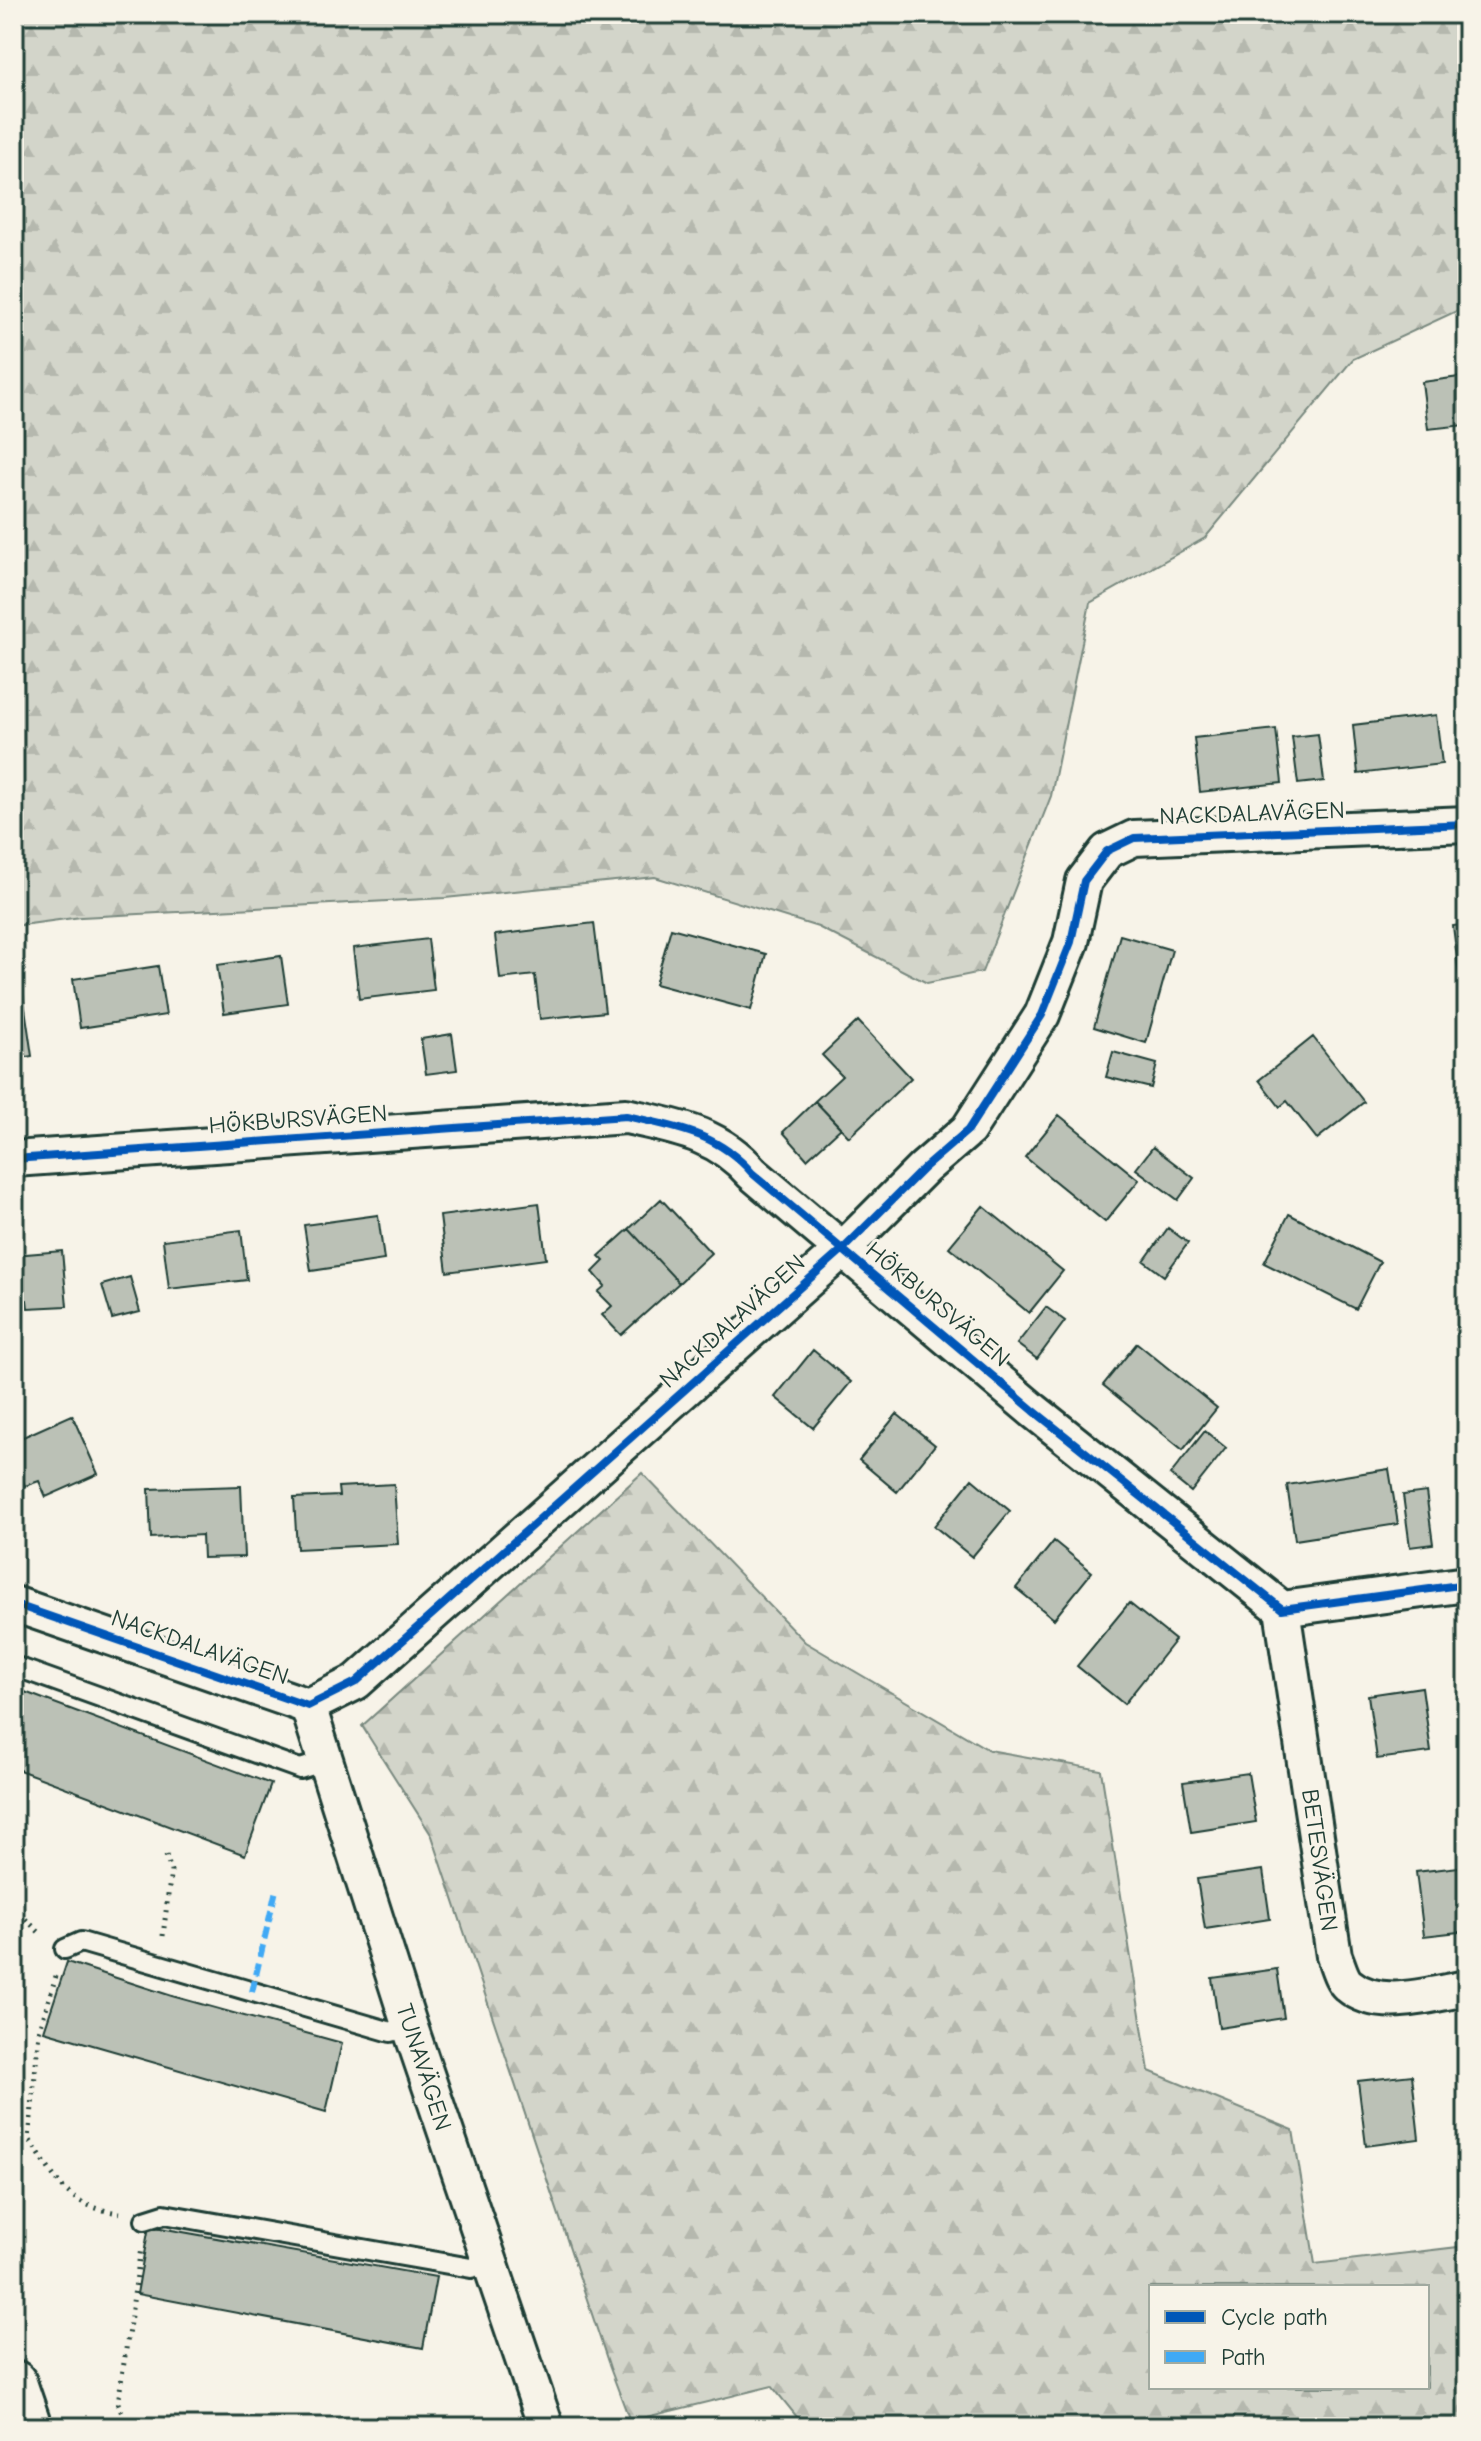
<svg xmlns="http://www.w3.org/2000/svg" width="1481" height="2441" font-family="'Comic Neue',sans-serif">
  <defs>
    <pattern id="forest-firs" width="22" height="20" patternUnits="userSpaceOnUse" patternTransform="scale(2)"><rect width="22" height="20" fill="#d3d5ca"/><path d="M5 1l3.5 6h-7zM16 11l3.5 6h-7z" fill="#b5b8ae"/></pattern>
  </defs>
  <rect width="100%" height="100%" fill="#f7f3e8"/>
  <filter id="ink" filterUnits="userSpaceOnUse"><feTurbulence type="fractalNoise" baseFrequency=".0125" numOctaves="2"/><feDisplacementMap in="SourceGraphic" scale="16" xChannelSelector="R" yChannelSelector="G"/><feConvolveMatrix kernelMatrix="1 2 1 2 8 2 1 2 1" color-interpolation-filters="sRGB"/></filter>
  <g filter="url(#ink)">
    <path fill="url(#forest-firs)" stroke="#79897f" stroke-width="2" fill-rule="evenodd" d="M14,14h1453v287l-6,8 -108,50 -148,179 -115,65 -39,193 -69,176 -55,11 -109,-56 -163,-50 -210,21 -364,19 -67,9z
      M642,1473l163,169 184,108 112,20 48,301 144,59 22,134 152,-18v181h-662l-33,-41 -142,35 -20,-53 -178,-532 -70,-110zM1151,2287h276v100h-276z"/>
    <path fill="#bbc1b6" stroke="#1f3d34" stroke-width="2" d="M1467,376v66l-2,-17 -37,4 -6,-47z
      M1436,715l6,49 -84,10 -5,-49z
      M1276,729l6,54 -82,9 -6,-54z
      M1318,734l6,47 -26,3 -6,-47z
      M594,923l11,89 -65,7 -5,-44 -35,4 -5,-44z
      M1467,924v50l-8,1 -6,-49z
      M671,928l95,26 -15,56 -96,-26z
      M1120,935l52,15 -26,93 -52,-16z
      M428,939l6,51 -75,9 -6,-51z
      M281,956l7,48 -64,9 -7,-48z
      M158,966l8,49 -86,13 -7,-49z
      M21,981l11,75 -18,3v-77z
      M858,1021l53,57 -62,59 -34,-36 27,-25 -20,-21z
      M452,1034l5,36 -31,4 -5,-35z
      M1313,1037l51,65 -47,37 -30,-38 -7,6 -21,-27z
      M1113,1052l44,12 -6,24 -45,-11z
      M815,1101l26,27 -34,31 -24,-27z
      M1059,1115l80,65 -34,42 -80,-65z
      M1153,1147l41,31 -16,22 -42,-31z
      M661,1199l50,54 -32,30 -50,-54z
      M539,1203l7,56 -99,13 -7,-56z
      M983,1206l80,65 -34,42 -80,-66z
      M1289,1214l91,48 -24,47 -92,-46z
      M378,1215l6,45 -73,11 -7,-46z
      M1168,1228l20,15 -24,33 -20,-15z
      M629,1229l50,54 -58,52 -19,-20 10,-9 -14,-14 7,-6 -12,-14 11,-11 -5,-5z
      M241,1230l6,50 -78,9 -6,-49z
      M62,1251l5,55 -39,2 -1,-8 -13,1v-46z
      M130,1277l10,35 -28,7 -10,-34z
      M1046,1307l19,14 -28,38 -20,-15z
      M1137,1343l80,65 -34,42 -80,-65z
      M813,1350l38,32 -38,46 -38,-31z
      M897,1414l38,31 -38,47 -38,-32z
      M72,1415l26,59 -52,23 -7,-16 -14,5 -11,-24v-21z
      M1205,1431l21,17 -35,44 -21,-17z
      M1389,1469l9,55 -103,16 -8,-55z
      M972,1479l38,32 -38,46 -38,-31z
      M394,1484l4,60 -101,5 -3,-51 45,-2 -1,-9z
      M241,1486l3,71 -41,1 -1,-23 -51,3 -2,-49z
      M1426,1492l7,52 -23,3 -7,-52z
      M1054,1541l38,31 -38,47 -38,-31z
      M1129,1603l46,37 -51,64 -47,-38z
      M1422,1687l9,65 -54,7 -9,-64z
      M14,1688l257,96 -26,71 -231,-87z
      M1248,1773l8,49 -65,10 -8,-50z
      M1467,1866v65l-43,5 -8,-64z
      M1263,1870l7,49 -65,10 -8,-50z
      M67,1962l105,34 170,47 -16,69 -282,-81z
      M1277,1969l7,49 -65,10 -7,-50z
      M1467,2066v65h-1l-7,-64z
      M1412,2075l7,64 -53,7 -8,-65z
      M149,2226l287,51 -13,71 -286,-54z"/>
    <g fill="none" stroke-linecap="round" stroke-linejoin="round">
      <g stroke="#1f3d34" stroke-width="24">
        <path id="service" d="M14,1666l286,103 26,-8
          M65,1949l16,-7 310,90 19,-5
          M145,2220l19,-6 307,54 18,-6"/>
      </g>
      <g stroke="#1f3d34" stroke-width="40">
        <path id="minor" d="M14,1159l612,-43c49,11 92,17 126,57l282,238 248,198 185,-25
          M14,1604l294,102 48,-24 486,-432 82,-82 44,-38 74,-115 29,-73 13,-61 23,-30 27,-13 333,-14
          M1282,1609l52,347c4,9 7,23 14,29 31,27 83,9 119,3
          M308,1706l102,321 136,400"/>
      </g>
      <g stroke="#1f3d34" stroke-width="50">
        <path id="secondary" d="M14,2383l15,44"/>
      </g>
      <path stroke="#1f3d34" stroke-width="5" stroke-dasharray="2 6" stroke-linecap="butt" d="M14,1908l27,26
        M163,1936l8,-65 -5,-16
        M56,1976l-17,56 -10,107c29,42 36,67 91,74
        M127,2427l-9,-24 23,-155"/>
      <use href="#service" stroke="#f7f3e8" stroke-width="18"/>
      <use href="#minor" stroke="#f7f3e8" stroke-width="34"/>
      <use href="#secondary" stroke="#f7f3e8" stroke-width="44"/>
      <path stroke="#3fa9f5" stroke-width="6" stroke-dasharray="12 6" stroke-linecap="butt" d="M252,1992l24,-102"/>
      <g stroke="#f7f3e8" stroke-width="13">
        <path id="cycleway" d="M14,1159l612,-43c49,11 92,17 126,57l282,238 248,198 185,-25
          M14,1604l294,102 48,-24 486,-432 82,-82 44,-38 74,-115 29,-73 13,-61 23,-30 27,-13 333,-14"/>
      </g>
      <use href="#cycleway" stroke="#0057b8" stroke-width="8"/>
    </g>
  </g>
  <g text-anchor="middle" stroke-width="6" stroke-linejoin="round" paint-order="stroke">
    <g font-size="24" fill="#1f3d34" stroke="#f7f3e8">
      <text transform="translate(1252 813) rotate(-2)" y="8">NACKDALAVÄGEN</text>
      <text transform="translate(298 1119) rotate(-4)" y="8">HÖKBURSVÄGEN</text>
      <text transform="translate(938 1304) rotate(40)" y="8">HÖKBURSVÄGEN</text>
      <text transform="translate(732 1321) rotate(-42)" y="8">NACKDALAVÄGEN</text>
      <text transform="translate(200 1647) rotate(19)" y="8">NACKDALAVÄGEN</text>
      <text transform="translate(1320 1860) rotate(82)" y="8">BETESVÄGEN</text>
      <text transform="translate(424 2067) rotate(72)" y="8">TUNAVÄGEN</text>
    </g>
  </g>
  <rect width="1481" height="2441" fill="none" stroke="#f7f3e8" stroke-width="48"/>
  <rect x="24" y="24" width="1433" height="2393" fill="none" stroke="#1f3d34" stroke-width="3" filter="url(#ink)"/>
  <rect x="1149" y="2285" width="280" height="104" fill="#f7f3e8" stroke="#a1aaa0" stroke-width="2"/>
  <rect x="1165" y="2311" width="40" height="12" fill="#0057b8" stroke="#a1aaa0" stroke-width="2"/>
  <text x="1221" y="2325" font-size="24" fill="#1f3d34">Cycle path</text>
  <rect x="1165" y="2351" width="40" height="12" fill="#3fa9f5" stroke="#a1aaa0" stroke-width="2"/>
  <text x="1221" y="2365" font-size="24" fill="#1f3d34">Path</text>
</svg>
